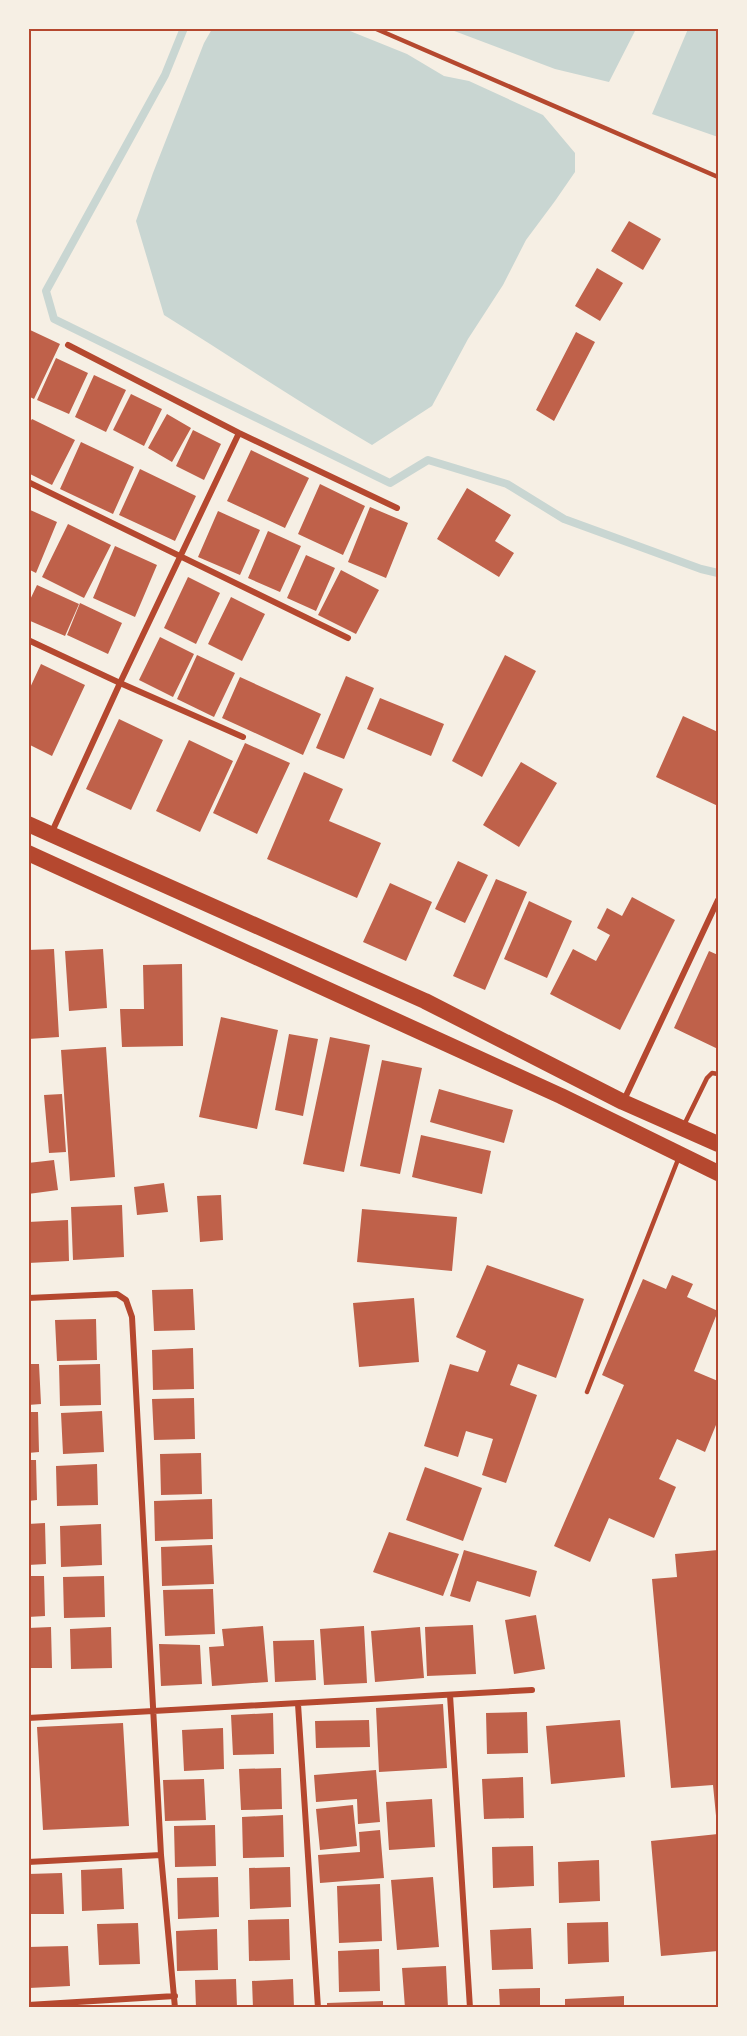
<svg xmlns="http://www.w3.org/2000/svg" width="747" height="2036" font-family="'DM Sans',sans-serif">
  <rect width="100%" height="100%" fill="#f6efe4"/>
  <path fill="#c9d6d2" d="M212,29h133l62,25 37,22 25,5 74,34 32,38v19l-20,29 -29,39 -23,45 -35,54 -36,67 -60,39c-71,-41 -139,-87 -208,-130l-28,-94 17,-48 51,-130z
    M449,29l187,-1v1l-27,53 -54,-13z
    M688,29h30v108l-66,-23z"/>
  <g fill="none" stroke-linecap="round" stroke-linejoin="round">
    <path stroke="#c9d6d2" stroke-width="8" d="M184,28l-19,47 -119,216 8,28 336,164 38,-23 79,24 57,35 137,50 17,4"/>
  </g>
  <path fill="#bf614a" d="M629,221l32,18 -18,31 -32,-19z
    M597,268l26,15 -23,38 -25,-15z
    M28,329l32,15 -26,55 -6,-3z
    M576,332l19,10 -41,79 -18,-11z
    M56,358l32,15 -19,41 -32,-14z
    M94,375l32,15 -20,42 -31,-15z
    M131,394l31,15 -18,37 -31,-16z
    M167,414l24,14 -19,34 -24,-14z
    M32,419l43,21 -23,45 -24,-12v-48z
    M193,430l28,14 -17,36 -28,-14z
    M81,442l53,25 -21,47 -53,-25z
    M251,450l58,28 -24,50 -58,-27z
    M140,469l56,27 -21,45 -56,-26z
    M320,484l45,22 -22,49 -45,-21z
    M467,488l44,27 -16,26 19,12 -15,24 -62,-38z
    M370,507l38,16 -22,55 -38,-16z
    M28,509l29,13 -21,51 -8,-4z
    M218,511l42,19 -20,45 -42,-18z
    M68,524l43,21 -27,53 -42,-21z
    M268,531l33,15 -21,46 -32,-14z
    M115,546l42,19 -22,52 -42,-19z
    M306,555l29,13 -19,43 -29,-13z
    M341,570l38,20 -23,44 -38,-19z
    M188,577l32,16 -24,51 -32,-16z
    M37,585l42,19 -14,32 -37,-16v-16z
    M231,597l34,17 -23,47 -34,-17z
    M80,603l42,20 -14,31 -41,-19z
    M160,637l34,17 -21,43 -34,-17z
    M197,655l38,18 -21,44 -37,-18z
    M505,655l31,16 -54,106 -30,-16z
    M41,664l44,21 -33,71 -24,-12v-52z
    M346,676l28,12 -30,71 -28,-11z
    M240,677l81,37 -18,41 -81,-37z
    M380,698l64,26 -13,32 -64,-27z
    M683,716l35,16v74l-62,-29z
    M119,719l44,21 -32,70 -45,-21z
    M189,740l44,21 -33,71 -44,-21z
    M245,743l45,20 -33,71 -44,-21z
    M521,762l36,21 -38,64 -36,-22z
    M304,772l39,17 -14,32 52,22 -24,55 -90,-39z
    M458,861l30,14 -23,48 -30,-14z
    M496,879l31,13 -42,98 -32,-14z
    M390,883l42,19 -26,59 -43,-19z
    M632,897l43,23 -55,110 -70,-36 23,-45 23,12 14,-26 -13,-7 10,-20 15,8z
    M529,901l43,20 -25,57 -43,-19z
    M54,949l5,88 -31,2v-89z
    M103,949l4,59 -38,3 -4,-60z
    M709,951l9,4v94l-44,-21z
    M182,964l1,82 -61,1 -2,-38h24l-1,-44z
    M221,1017l57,13 -21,99 -58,-12z
    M289,1034l29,5 -15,77 -28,-6z
    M330,1037l40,8 -26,127 -41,-8z
    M106,1047l9,130 -45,4 -9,-131z
    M382,1060l40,8 -22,106 -40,-8z
    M439,1089l74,21 -9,33 -74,-21z
    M62,1094l4,58 -17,1 -5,-58z
    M421,1135l70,16 -9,43 -70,-17z
    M54,1160l4,30 -30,4v-31z
    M164,1183l4,29 -31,3 -3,-28z
    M221,1195l2,45 -23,2 -3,-46z
    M122,1205l2,52 -51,3 -2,-53z
    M362,1209l95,8 -5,54 -95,-9z
    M68,1220l1,41 -41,2v-41z
    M487,1265l97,34 -28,79 -38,-14 -8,21 27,10 -31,88 -24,-8 11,-36 -27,-8 -8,26 -34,-11 26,-82 28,8 8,-21 -30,-14z
    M672,1275l21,9 -6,13 31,14 -24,60 24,10v39l-13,32 -28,-13 -18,40 17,8 -22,51 -45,-20 -19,44 -36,-16 70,-161 -22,-10 41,-96 23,10z
    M193,1289l2,41 -41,1 -2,-41z
    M414,1298l5,64 -60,5 -6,-64z
    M96,1319l1,41 -40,1 -2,-41z
    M193,1348l1,41 -41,1 -1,-40z
    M28,1364h11l2,40 -13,1z
    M100,1364l1,41 -41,1 -1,-41z
    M194,1398l1,41 -41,1 -2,-41z
    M102,1411l2,41 -41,2 -2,-41z
    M28,1412h10l1,40 -11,1z
    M201,1453l1,41 -41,1 -1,-41z
    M28,1460h8l1,40 -9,1z
    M97,1464l1,41 -41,1 -1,-40z
    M425,1467l57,21 -19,53 -57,-21z
    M212,1499l1,40 -58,2 -1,-40z
    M45,1523l1,41 -18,1v-41z
    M101,1524l1,41 -41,2 -1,-41z
    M389,1532l70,22 -16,42 -70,-24z
    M212,1545l2,39 -52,2 -1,-39z
    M464,1550l73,21 -7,26 -53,-16 -7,21 -20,-6z
    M718,1550v276h-1l-4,-41 -42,3 -19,-209 25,-2 -2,-23z
    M28,1576h16l1,40 -17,1z
    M104,1576l1,41 -41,1 -1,-41z
    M213,1589l2,45 -50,2 -2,-46z
    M536,1615l9,54 -31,5 -9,-54z
    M473,1625l3,49 -49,2 -2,-49z
    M263,1626l5,56 -56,4 -3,-39 15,-1 -2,-17z
    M364,1626l3,57 -43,2 -4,-56z
    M51,1627l1,41h-24v-40z
    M111,1627l1,41 -41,1 -1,-40z
    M420,1627l4,51 -49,4 -4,-51z
    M314,1640l2,40 -41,2 -2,-41z
    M159,1644l41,1 2,39 -41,2z
    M443,1704l4,64 -68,4 -3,-64z
    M527,1712l1,41 -41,1 -1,-41z
    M273,1713l1,41 -41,1 -2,-40z
    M369,1720l1,27 -54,1 -1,-27z
    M620,1720l5,57 -74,7 -5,-58z
    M123,1723l6,103 -86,4 -6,-103z
    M223,1728l1,41 -40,2 -2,-41z
    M281,1768l1,41 -41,1 -2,-41z
    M376,1770l4,52 -22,2 -1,-25 -41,3 -2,-27z
    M523,1777l1,41 -40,1 -2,-40z
    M204,1779l2,41 -41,1 -2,-41z
    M432,1799l3,48 -46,3 -3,-48z
    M353,1805l4,41 -37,4 -4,-41z
    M283,1815l1,42 -41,1 -1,-41z
    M215,1825l1,41 -41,1 -1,-41z
    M380,1830l4,48 -64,5 -2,-28 42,-3 -1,-20z
    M718,1834v117l-57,5 -10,-115z
    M533,1846l1,40 -41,2 -1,-41z
    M599,1860l1,41 -41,2 -1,-41z
    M290,1867l1,40 -41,2 -1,-41z
    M122,1868l2,41 -42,2 -1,-41z
    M62,1873l2,41h-36v-40z
    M218,1877l1,40 -41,2 -1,-41z
    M433,1877l6,70 -42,3 -6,-70z
    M380,1884l2,57 -43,2 -2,-57z
    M289,1919l1,41 -41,1 -1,-41z
    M608,1922l1,40 -41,2 -1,-41z
    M138,1923l2,41 -41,1 -2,-41z
    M531,1928l2,41 -41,1 -2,-40z
    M217,1929l1,41 -41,1 -1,-40z
    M68,1946l2,40 -41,2 -1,-41z
    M379,1949l1,42 -41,1 -1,-41z
    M446,1966l2,42h-43l-3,-40z
    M236,1979l1,29h-41l-1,-28z
    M293,1979l1,29h-41l-1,-27z
    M540,1988v20h-40l-1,-19z
    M624,1996v12h-59v-9z
    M383,2001v7h-56v-5z"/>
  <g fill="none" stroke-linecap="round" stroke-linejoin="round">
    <path stroke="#b5482f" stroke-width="4.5" d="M374,28l344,149
      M684,1125l23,-47 5,-5 6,1
      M587,1392l92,-235"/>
    <path stroke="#b5482f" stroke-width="6" d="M68,345l171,88 158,75
      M28,482l320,156
      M28,640l92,43 123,54
      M51,834l69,-151 119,-250
      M624,1100l94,-200
      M28,1298l89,-4 9,6 6,17 29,538 14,153
      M450,1695l20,313
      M298,1704l20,304
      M28,1718l504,-28
      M28,1862l133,-7
      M28,2005l147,-9"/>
    <path stroke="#b5482f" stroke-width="16" d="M28,824l397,177 198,101 95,42
      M28,853l533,243 157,77"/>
  </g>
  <rect width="747" height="2036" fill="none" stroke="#f6efe4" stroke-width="60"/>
  <rect x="30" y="30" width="687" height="1976" fill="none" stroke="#b5482f" stroke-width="2"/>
</svg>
